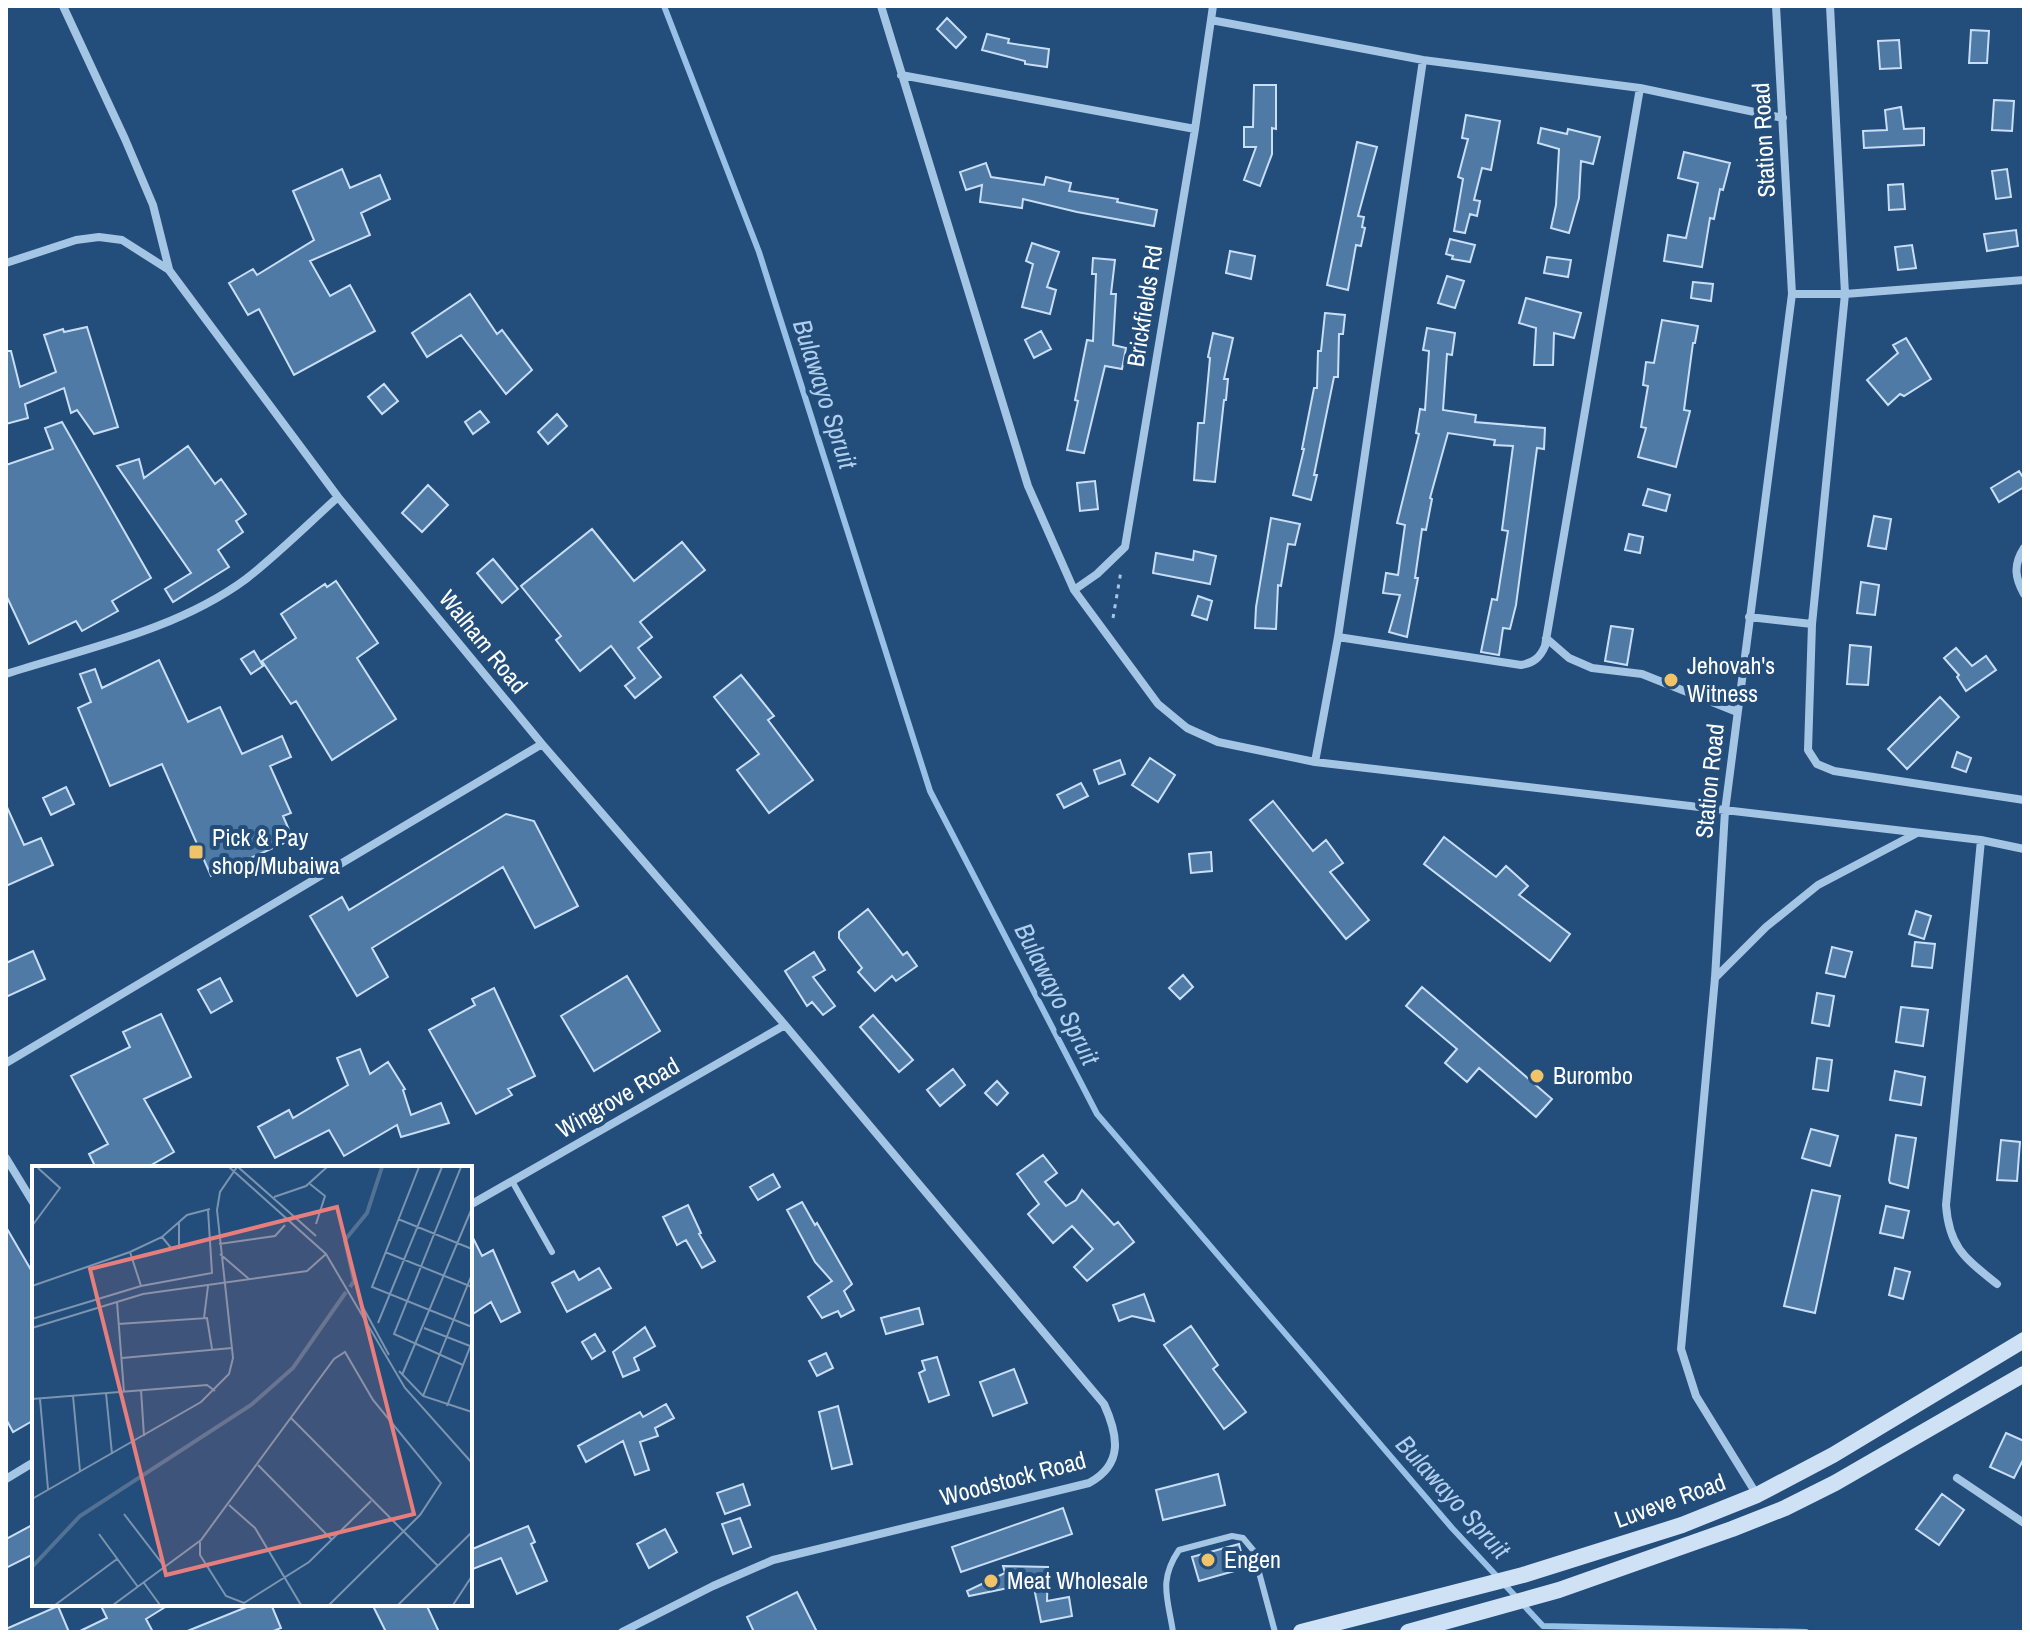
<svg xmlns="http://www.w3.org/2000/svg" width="2030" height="1638" font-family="'Archivo Narrow',sans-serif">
  <rect width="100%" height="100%" fill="#234d7a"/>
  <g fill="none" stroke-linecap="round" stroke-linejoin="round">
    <path stroke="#99c0e6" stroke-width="6" d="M664,6l95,246 171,539 167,323 355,414 91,98 263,6"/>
  </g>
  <path fill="#507aa6" stroke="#c8def4" stroke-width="2" d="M947,18l19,19 -10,11 -19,-19z
    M1971,30l18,1 -2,32h-18z
    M987,34l22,5 -1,4 41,6 -2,18 -22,-3v-3l-43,-11z
    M1899,40l2,28 -21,1 -2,-28z
    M1254,85h22v44l-4,-1v26l-12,32 -16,-6 12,-33h-12v-20h9z
    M1994,100l20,1 -2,30 -20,-1z
    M1901,107l3,22 20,-1v17l-60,3 -1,-17 24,-1 -2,-20z
    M1466,115l34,6 -9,49 -9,-2 -8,32 6,1 -3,15 -7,-2 -5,19 -11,-2 9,-52 -5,-2 10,-38 -6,-1z
    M1541,128l26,6 1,-5 32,8 -7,27 -12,-3 -2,37 -10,35 -18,-5 5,-23 3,-56 -21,-6z
    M1357,142l20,5 -19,69 6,1 -2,10 3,1 -4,18 -5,-1 -8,45 -21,-5z
    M1684,152l46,11 -7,27 -3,-1 -6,30 -4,-1 -8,49 -38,-6 4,-26 18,3 12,-55 -20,-5z
    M986,163l5,14 53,8 2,-8 25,6 -2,8 49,8 -1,3 40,8 -3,16 -77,-14 -54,-13 -1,9 -42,-6 2,-17 -16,5 -6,-18z
    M342,169l8,19 30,-13 10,24 -29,14 9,22 -60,26 20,35 20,-11 25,46 -81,44 -35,-66 -11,6 -19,-32 24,-14 4,6 57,-35 -21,-49z
    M2007,169l4,28 -15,2 -4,-28z
    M1903,184l2,25 -16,1 -1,-25z
    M2016,230l2,16 -31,5 -3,-17z
    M1450,239l25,6 -5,17 -18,-3 1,-3 -7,-2z
    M1032,243l27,9 -12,35 9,3 -6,24 -28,-7 11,-43 -7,-3z
    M1912,245l4,23 -18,2 -3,-23z
    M1230,251l25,5 -4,23 -25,-6z
    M1547,257l24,3 -3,17 -24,-4z
    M1093,258l22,2 -4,34h5l-3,51 13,3 -4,21 -17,-3 -21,87 -17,-3 11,-49 -3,-1 12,-60 6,1 3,-67h-4z
    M1447,276l17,5 -9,27 -17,-5z
    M1693,282l20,2 -2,17 -20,-3z
    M470,294l27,40 5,-4 30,40 -26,24 -45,-59 -34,22 -15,-24z
    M1526,298l55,15 -7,25 -20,-5 -1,32h-19l2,-37 -17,-5z
    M1325,313l20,2 -2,19h-4l-1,43h-4l-20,98h3l-6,25 -18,-5 11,-46h-2l12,-61h3l1,-37h3z
    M1662,320l36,6 -3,17h-2l-9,67 6,1 -14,56 -38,-10 8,-29 -5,-1 7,-41 -5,-1 3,-23 8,1z
    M87,327l31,100 -24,7 -17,-24 -6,3 -7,-25 -39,16 3,14 -22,6v-73h5l9,36 36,-15 -12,-37 19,-6 1,3z
    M1427,328l28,5 -3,22 -5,-1 -4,56 33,5 -1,7 70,6 -1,21 -7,-1 -21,157 -6,24 -7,-1 -4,27 -18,-3 11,-53 5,1 11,-69 -6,-1 11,-84 -19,-1 1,-5 -47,-7 -18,65 2,1 -6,31 -4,-1 -7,49h3l-11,59 -18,-5 11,-37 -17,-2 3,-20 12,2 7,-50 -8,-2 22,-89 -3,-1 4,-24 5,1 4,-59 -6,-1z
    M1041,331l10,18 -17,9 -9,-18z
    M1213,333l20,5 -9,41h4l-2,21h-2l-9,82 -21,-2 4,-57h6l6,-65 -2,-1z
    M1906,338l25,41 -27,17 -4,-2 -12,11 -21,-25 31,-27 -5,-8z
    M384,384l14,17 -16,13 -14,-17z
    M480,411l9,11 -16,12 -8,-12z
    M557,414l10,12 -19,18 -10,-12z
    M62,422l89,156 -39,23 6,10 -36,20 -6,-10 -47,23 -23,-49v-130l47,-16 -8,-21z
    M188,446l27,38 6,-5 25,35 -10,7 7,11 -25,18 11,17 -56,35 -8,-13 26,-16 -74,-107 22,-7 5,19z
    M2019,471l5,8v8l-25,15 -8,-14z
    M1095,481l3,28 -18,2 -3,-28z
    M428,485l20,20 -26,27 -20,-19z
    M1648,489l22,6 -4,16 -23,-6z
    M1874,516l17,3 -5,30 -18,-3z
    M1271,518l29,6 -5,21 -7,-1 -7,42 -3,-1 -2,44 -21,-1 1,-21z
    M592,529l42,52 48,-39 23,28 -65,52 12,15 -14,11 23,29 -26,21 -10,-12 10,-8 -24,-32 -31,25 -24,-31 5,-4 -40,-50z
    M1629,534l14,3 -3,16 -15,-3z
    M1194,551l22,5 -6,28 -57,-11 3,-20 37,7z
    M493,559l25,30 -16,14 -25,-30z
    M336,581l42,62 -21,15 39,61 -64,41 -36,-59 -5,3 -29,-43 34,-23 -15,-24 44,-30 2,3z
    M1861,582l18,3 -4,30 -18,-2z
    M1198,596l14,5 -5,19 -15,-5z
    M1611,626l22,3 -6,36 -22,-4z
    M1850,645l21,2 -3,38 -21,-1z
    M1956,648l16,18 14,-10 10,14 -30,21 -9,-14 2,-2 -15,-17z
    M254,651l9,15 -12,8 -10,-15z
    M159,660l29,62 32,-15 22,47 40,-18 9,21 -21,9 21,47 -8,3 10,23 -82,37 -49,-112 -52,22 -32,-78 13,-6 -11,-28 15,-5 7,19z
    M741,675l33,41 -6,4 45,60 -44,33 -32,-43 22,-16 -45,-57z
    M1940,697l19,20 -52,52 -19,-20z
    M1957,752l14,6 -5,14 -14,-5z
    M1150,758l25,17 -17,27 -26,-17z
    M1120,760l5,14 -26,10 -5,-14z
    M1081,783l7,13 -24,12 -7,-13z
    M66,787l8,17 -23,11 -8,-17z
    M1273,801l40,50 13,-11 17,23 -13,9 39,48 -23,19 -96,-119z
    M6,805l18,40 17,-7 12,27 -47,21z
    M506,814l28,7 44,85 -43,22 -32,-61 -131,81 16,29 -31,19 -47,-80 32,-19 7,13z
    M1444,837l52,40 10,-11 22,20 -9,9 51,39 -20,27 -126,-97z
    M1211,852l1,19 -21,2 -2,-19z
    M868,909l35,46 4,-3 10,14 -21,15 -4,-5 -17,15 -17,-19 4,-4 -23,-30v-6z
    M1916,911l15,5 -7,23 -15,-5z
    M1915,942l20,2 -3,24 -20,-2z
    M1832,947l20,5 -7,25 -19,-4z
    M33,951l12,28 -39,18v-34z
    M814,952l11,18 -12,7 22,29 -12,9 -11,-13 -5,4 -22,-35z
    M1183,975l10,12 -13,12 -11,-11z
    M627,976l33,55 -66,40 -33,-55z
    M220,978l12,23 -21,12 -13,-23z
    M1422,987l130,112 -16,18 -57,-49 -12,14 -22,-19 12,-14 -51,-43z
    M494,988l41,88 -27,13 4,6 -36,19 -47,-84 46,-25 -3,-6z
    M1817,993l17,3 -5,30 -17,-3z
    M1901,1007l27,3 -5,36 -27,-4z
    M161,1014l30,63 -47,22 30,53 -28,16h-50l-7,-14 19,-10 -37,-68 59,-29 -7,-15z
    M873,1015l40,45 -14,12 -39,-45z
    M360,1049l10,25 18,-12 17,27 -2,1 8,25 30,-12 8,20 -48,14 -4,-12 -53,31 -15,-26 -54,28 -17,-31 31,-17 4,8 55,-33 -11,-27z
    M1817,1058l15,2 -4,31 -15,-2z
    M953,1069l12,16 -25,21 -13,-16z
    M1895,1071l30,6 -4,28 -31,-5z
    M997,1081l11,12 -11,12 -12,-12z
    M1811,1129l27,7 -8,30 -28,-8z
    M1896,1135l20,3 -8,50 -18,-5 -1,-3z
    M2001,1140l19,2 -3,39 -20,-1z
    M1043,1155l14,18 -12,9 21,24 10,-6 6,-10 32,35 4,-3 16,20 -47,39 -13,-14 19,-18 -21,-23 -19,17 -25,-29 11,-10 -22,-30z
    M773,1174l7,13 -22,13 -8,-13z
    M1812,1190l28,6 -25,117 -31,-7z
    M802,1202l13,23 2,-2 35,61 -8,7 10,19 -13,7 -3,-6 -16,7 -14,-21 24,-16 -17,-19 -28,-52z
    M688,1205l13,28 -2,1 16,27 -13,7 -16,-28 -9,5 -14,-28z
    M1886,1206l23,5 -6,27 -23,-5z
    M6,1227l28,48v145l-21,12 -7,-13z
    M470,1232l12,24 11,-6 27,62 -19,10 -10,-20 -21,14z
    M599,1268l12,20 -44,24 -15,-29 22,-12 5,9z
    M1895,1268l15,4 -7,27 -14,-4z
    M1144,1294l10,27 -22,-5 -13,5 -6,-16z
    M919,1308l4,16 -37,10 -5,-16z
    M1191,1326l27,39 -5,4 33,43 -22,17 -60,-84z
    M645,1327l10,19 -21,12 5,12 -16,7 -10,-25z
    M595,1334l10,17 -13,8 -10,-17z
    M826,1353l7,15 -16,8 -8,-15z
    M937,1357l12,38 -20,7 -10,-29 6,-3 -3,-9z
    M1014,1369l13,34 -34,13 -13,-34z
    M666,1404l8,14 -19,10 3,8 -18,6 9,28 -14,5 -12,-34 -37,21 -8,-16 62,-34 3,5z
    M838,1406l14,58 -20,5 -13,-57z
    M2006,1433l18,8v17l-10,20 -24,-11z
    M1218,1474l7,31 -62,15 -7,-30z
    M743,1484l7,21 -25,9 -8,-21z
    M1942,1494l22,16 -25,35 -23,-16z
    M1063,1508l9,26 -111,38 -9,-25z
    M740,1518l11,29 -18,7 -11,-30z
    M34,1524v30l-28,14v-29z
    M528,1526l7,16 -4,2 16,37 -30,13 -16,-36 -31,12v-20z
    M665,1529l12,23 -28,16 -12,-24z
    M1239,1544l6,24 -46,13 -7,-24z
    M1003,1566l45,1 -1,34 22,-4 3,19 -31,6 -8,-39 -64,13 -2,-5 38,-18z
    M797,1592l20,40h-63l-7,-15z
    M100,1604h70l-24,15 7,13h-75l29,-14z
    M254,1604h17l10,24 -10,4h-86z
    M372,1604h54l13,28h-53z
    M58,1606l11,26h-63v-3z"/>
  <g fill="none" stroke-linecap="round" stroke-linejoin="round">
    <path stroke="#a5c5e5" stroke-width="3" stroke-dasharray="4 6" stroke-linecap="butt" d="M1113,618l8,-47"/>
    <path stroke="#a5c5e5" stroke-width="6" d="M512,1181l40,71
      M1173,1632c-5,-34 -15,-51 6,-82l53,-14 11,2 10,12 22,82"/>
    <path stroke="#a5c5e5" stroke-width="8" d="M63,6l62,133 28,66 16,64
      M881,6l147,480 46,104 84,114 29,24 31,14 97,20 666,78 43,9
      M1830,6l15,288 -33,330 -4,126 9,14 17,7 190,29
      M1211,20l212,40 217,28 143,30
      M901,75l294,54
      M6,263l70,-23 23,-3 23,3 47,30 169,227 204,247 243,281 319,379c14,31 20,60 -15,79l-316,77 -60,26 -91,46
      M1792,294h53l179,-14
      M2024,548c-11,17 -9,30 0,46
      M1074,590l23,-16 28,-27 70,-418 18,-123
      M1749,617l63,7
      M1338,637l183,28c12,-2 19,-7 24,-19l95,-558
      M1546,638l23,20 23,10 50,6 95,38
      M6,674c81,-26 171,-44 240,-95 32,-25 62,-55 92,-82
      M1315,762l23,-125 85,-577
      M1981,840l-35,365c3,43 20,54 51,79
      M1715,978l51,-51 52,-42 99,-52
      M6,1063l536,-319
      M6,1158l28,46
      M470,1205l315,-180
      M1957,1478l67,45
      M6,1479l28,-17
      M1757,1495l-61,-99 -15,-47 34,-371 10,-167 67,-517 -16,-288"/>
    <path stroke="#cfe1f4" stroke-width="16" d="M1301,1632l222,-57 159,-50 75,-30 76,-40 191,-115
      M1408,1632l151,-42 173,-61 53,-21 50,-25 189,-109"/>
  </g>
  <g fill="#f0c368" stroke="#234d7a" stroke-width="3">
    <circle cx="1671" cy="680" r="8"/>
    <rect x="188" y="844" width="16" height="16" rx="4"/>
    <circle cx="1537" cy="1076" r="8"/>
    <circle cx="1208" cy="1560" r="8"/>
    <circle cx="991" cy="1581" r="8"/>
  </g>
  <g text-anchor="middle" stroke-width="8" stroke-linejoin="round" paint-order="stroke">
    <g font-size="24" fill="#fff" stroke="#234d7a">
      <text transform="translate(1764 140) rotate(-93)" y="8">Station Road</text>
      <text transform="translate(1145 306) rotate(-81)" y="8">Brickfields Rd</text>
      <text transform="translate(483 642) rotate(51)" y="8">Walham Road</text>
      <text transform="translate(1710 781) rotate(-84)" y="8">Station Road</text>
      <text transform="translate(618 1098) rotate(-30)" y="8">Wingrove Road</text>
      <text transform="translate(1013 1479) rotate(-15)" y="8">Woodstock Road</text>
      <text transform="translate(1670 1501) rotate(-20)" y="8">Luveve Road</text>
    </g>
    <g font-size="24" fill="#fff" stroke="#234d7a" text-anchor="start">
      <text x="1687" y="674">Jehovah's<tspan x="1687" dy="28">Witness</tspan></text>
      <text x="212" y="846">Pick &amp; Pay<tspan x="212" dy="28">shop/Mubaiwa</tspan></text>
      <text x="1553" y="1084">Burombo</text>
      <text x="1224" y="1568">Engen</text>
      <text x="1007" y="1589">Meat Wholesale</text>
    </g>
    <g font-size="26" font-style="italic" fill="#b0cfed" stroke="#234d7a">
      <text transform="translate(825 394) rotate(72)" y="9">Bulawayo Spruit</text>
      <text transform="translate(1057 994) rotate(63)" y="9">Bulawayo Spruit</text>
      <text transform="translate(1453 1497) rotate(48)" y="9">Bulawayo Spruit</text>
    </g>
  </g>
  <g transform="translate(32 1166)">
    <rect width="440" height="440" fill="#234d7a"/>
    <path fill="none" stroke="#537293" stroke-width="4" d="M318,121l4,-6 -9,-41 22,-27 15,-46M0,401l48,-51 171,-111 42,-37 53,-76"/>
    <path fill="none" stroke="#7b94af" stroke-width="2" d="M197,1l97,87 79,134 67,75M206,1l78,69M387,1l-47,120 100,40M429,1l-67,167 69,31M278,18l15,12 -9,28M242,31l32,-11 21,-19M366,53l74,30M0,60l28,-38 -22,-20M130,71l9,11h8v-27M187,78l56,-8 10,-11M98,86l11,34M353,86l87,35M188,88l29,25M0,120l98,-34 32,-15 25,-22 23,-6M85,136l7,90M328,136l29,53M172,152l4,-32M0,153l109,-33 71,-13 -4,-63M346,157l64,-156M86,158l89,-6 5,31M0,162l111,-34 164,-23 19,-17M392,162l46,18M90,192l110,-10M367,205l24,25 49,16M370,209l70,-167M109,224l3,46M74,227l6,61M41,230l7,75M391,230l49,-122M0,233l175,-14 8,6M8,233l8,90M415,240l25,-64M259,252l147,148M226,299l74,75M0,333l169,-97 28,-28 4,-16 -16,-148 3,-18 17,-25M197,339l26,23 46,77M92,348l40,52M67,368l39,53M168,374v15l26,41 18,7 65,-41 62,-61M112,417l16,22M23,439l62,-46M81,439l88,-65 133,-181 11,-7 28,48 68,83 -21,32 -91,90M366,439l74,-73M421,439l19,-29"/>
    <path fill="#e67e7e" fill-opacity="0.15" stroke="#e67e7e" stroke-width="4" d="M305,41l77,307 -248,61 -76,-306z"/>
    <rect width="440" height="440" fill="none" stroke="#fff" stroke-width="4"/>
  </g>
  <rect width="2030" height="1638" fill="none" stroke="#ffffff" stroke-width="16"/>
</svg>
